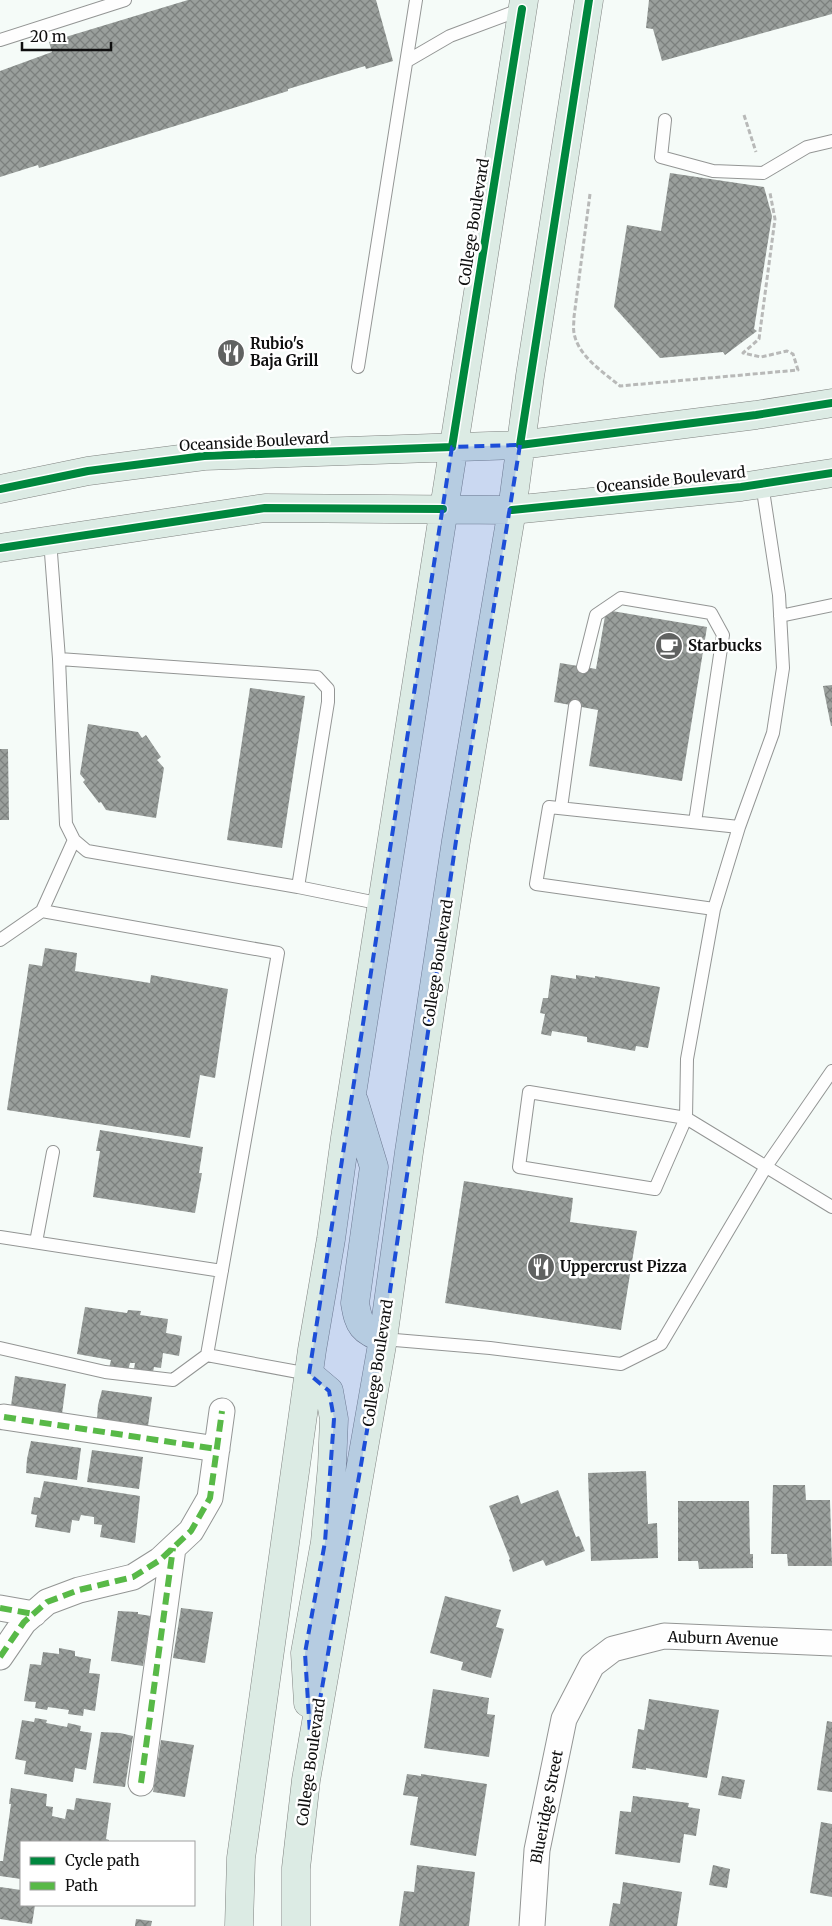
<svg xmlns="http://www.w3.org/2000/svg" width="832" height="1926" font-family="Merriweather,serif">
  <defs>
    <pattern id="building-cross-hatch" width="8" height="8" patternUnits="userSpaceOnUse" patternTransform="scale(1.25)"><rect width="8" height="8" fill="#9a9f9c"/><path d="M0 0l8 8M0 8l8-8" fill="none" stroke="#7c807e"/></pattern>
  </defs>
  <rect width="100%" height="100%" fill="#f5fbf8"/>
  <path fill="url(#building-cross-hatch)" d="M188,0h188l17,61 -27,8 -1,-3 -77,23v2l-249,77 -1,-3 -38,12v-106l52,-19 -3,-10z
    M649,0h183v14l-170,47 -9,-32 -7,-1z
    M670,173l94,14 8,29 -18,113 3,2 -32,24 -2,-3 -63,6 -46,-51 13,-82 34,6z
    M606,610l101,17 -25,154 -93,-15 9,-56 -44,-8 6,-39 36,6z
    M832,685v41h-1l-8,-40z
    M250,688l55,8 -23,152 -55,-8z
    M88,724l50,8 4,6 4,-3 15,22 -4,3 7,8 -8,50 -50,-8 -5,-8 -2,1 -16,-21 2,-2 -5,-6z
    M0,749h8l1,71h-9z
    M45,948l32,5 -2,18 75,12 1,-8 77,14 -13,89 -15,-3 -10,63 -183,-28 22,-146 13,2z
    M551,975l25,4v-4l19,3v-2l65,11 -12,61 -12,-2 -1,5 -48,-9v-5l-35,-6 -1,5 -10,-2 4,-20 -5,-1 3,-15h5z
    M100,1130l103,17 -4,26h3l-7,40 -102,-16 7,-46h-4z
    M464,1181l109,17 -3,24 67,9 -16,99 -176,-27z
    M85,1307l42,6 1,-3 13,1 -1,4 28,4 -2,14 16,3 -3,20 -16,-3 -2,15 -7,-1 -1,5 -19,-3 1,-6h-5l-2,8 -19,-3 2,-8 -34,-6z
    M15,1376l51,8 -4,30 -51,-8z
    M102,1390l50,7 -4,29 -51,-7 1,-14z
    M31,1441l50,7 -4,32 -51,-7 1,-14z
    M92,1450l51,7 -4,32 -52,-7z
    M646,1471l2,53 9,-1 1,35 -67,3 -3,-88z
    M44,1481l96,15 -5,47 -35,-6 2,-12 -8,-1v-7l-13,-2 -2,6 -7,-1 -2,13 -35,-6 2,-12 -6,-1 3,-17 6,1z
    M773,1485h32l1,15h24l2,66h-44l-1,-12h-16z
    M558,1490l18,47 3,-1 6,15 -39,15 -3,-6 -30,12 -4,-12 1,-1 -21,-53 29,-11 3,9z
    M678,1501h71l1,53h3v14l-54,1 -1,-8h-20z
    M445,1596l56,14 -5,17 8,2 -13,49 -30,-8 2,-8 -33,-9z
    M181,1608l32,4 -8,51 -32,-5z
    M118,1611l20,1v2l13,2 -8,50 -32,-5z
    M59,1648l16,3v5l16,3 -2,14 11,1 -5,37 -11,-2 -1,7 -15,-2 1,-4 -21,-3 -1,3 -12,-2 1,-6 -12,-1 6,-37 11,1 2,-13 16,2z
    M433,1689l56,9 -2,16 8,1 -6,42 -65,-9z
    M649,1699l70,11 -12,68 -61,-10v2l-14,-2 6,-39 6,1z
    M35,1718l12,2 -1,3 21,4 1,-4 13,3 -1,5 12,2 -6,37 -11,-2 -2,14 -49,-8 2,-13 -11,-2 7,-39 12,2z
    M827,1721l5,1v70l-15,-2z
    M101,1732l19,1 13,3 -8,51 -32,-4z
    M161,1740l33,5 -9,52 -32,-5z
    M407,1774l14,2v-2l66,10 -11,72 -66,-11 8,-48 -15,-2z
    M722,1776l23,4 -4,19 -23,-4z
    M11,1788l36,6 -1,12 7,1 -1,9 13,3 2,-10 7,1 2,-12 35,5 -5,36 3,1v2h-88v37l-21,-3v-15h3l8,-57h-2z
    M633,1796l56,7 -1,4 12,2 -4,27 -12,-2 -4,29 -65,-9 5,-43 11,1z
    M821,1822l11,2v73l-22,-4z
    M417,1865l58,7 -6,54h-70l5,-35 10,1z
    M713,1865l17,4 -3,19 -18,-3z
    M623,1882l59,10 -5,34h-68l4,-23 7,1z
    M0,1887l21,3v15h14l-3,19 -32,-5z
    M136,1919l16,2 -1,5h-16z"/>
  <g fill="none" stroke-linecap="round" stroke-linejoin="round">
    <g stroke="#939594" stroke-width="14">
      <path id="service" d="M0,40l125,-40
        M407,61l43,-25 72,-27
        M665,120l-4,37 52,14 50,2 44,-26 25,-6
        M358,367l58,-367
        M762,484l17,111 4,73 -10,65 -34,94 -25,82 -27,150 -1,59 146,89
        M50,540l9,119 7,165 8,16 13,11 211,36 84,17
        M780,616l52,-11
        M59,659l258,18 11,12v13l-30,185
        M583,667l13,-52 25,-17 90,15 12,22 -28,187
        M561,808l14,-102
        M714,909l-178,-25 13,-77 190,20
        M42,911l32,-71
        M0,940l42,-29 236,42 -71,402 102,19
        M529,1092l157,26 -31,71 -136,-22z
        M0,1237l222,34
        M36,1242l17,-90
        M383,1339l107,9 131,16 40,-20 106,-179 65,-94
        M0,1348l105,24 68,8 34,-25"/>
    </g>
    <g stroke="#939594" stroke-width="27">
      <path id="minor" d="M4,1417l213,32
        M0,1608l34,6
        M0,1657l24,-35 23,-20 32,-12 54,-13 27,-17 31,-29 19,-33 12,-87
        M141,1783l32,-235
        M532,1926l5,-76 27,-131 28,-54 21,-16 51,-13 168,7"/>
    </g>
    <g stroke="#808381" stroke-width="29">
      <path id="primary" d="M0,489l88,-18 116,-15 316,-11 236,-30 76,-12
        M0,548l265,-40 247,2 229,-23 91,-14
        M354,1101l20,66 -19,136c4,24 7,26 28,36
        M308,1703l-3,-50 20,-111 7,-76 2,-47 -5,-28 -20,-17
        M239,1926l2,-68 71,-508 19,-111 14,-101 179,-1138
        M296,1926v-58l10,-88 77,-441 26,-187 47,-311 56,-331 18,-134 59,-376"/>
    </g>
    <path stroke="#b8b9b8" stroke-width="3" stroke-dasharray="5 2.5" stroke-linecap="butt" d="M744,115l12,37
      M590,194l-16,123c0,5 -1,11 0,16 4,23 29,39 46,53l178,-16 -5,-16 -6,-3 -26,6 -18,-4 16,-14 16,-120 -5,-26"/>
    <use href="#service" stroke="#fefefe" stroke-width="12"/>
    <use href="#minor" stroke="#fefefe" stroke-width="25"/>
    <use href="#primary" stroke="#dcebe4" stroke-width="28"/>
    <path stroke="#58b947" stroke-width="6" stroke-dasharray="12 6" stroke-linecap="butt" d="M4,1417l213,32
      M0,1608l34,6
      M0,1657l24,-35 23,-20 32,-12 54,-13 27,-17 31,-29 19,-33 12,-87
      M141,1783l32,-235"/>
    <g stroke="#fff" stroke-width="11">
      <path id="cycleway" d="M589,0l-69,445 236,-30 76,-12
        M0,489l88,-18 116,-15 248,-9 70,-438
        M512,510l229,-23 91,-14
        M0,548l265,-40 178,1"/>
    </g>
    <use href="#cycleway" stroke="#00873e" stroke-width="8"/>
  </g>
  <path fill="#1d4ed8" fill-opacity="0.2" stroke="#1d4ed8" stroke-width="4" stroke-dasharray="10 6" stroke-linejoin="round" d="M520,445l-64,396 -73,498 -72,412 -6,-98 20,-111 9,-123 -5,-28 -20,-17 143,-927z"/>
  <defs>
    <g id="restaurant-disc" transform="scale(1.4375)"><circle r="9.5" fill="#606261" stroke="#fff"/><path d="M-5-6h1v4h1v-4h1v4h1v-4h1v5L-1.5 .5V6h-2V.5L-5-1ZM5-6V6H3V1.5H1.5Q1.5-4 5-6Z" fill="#fff"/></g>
    <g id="cafe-disc" transform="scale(1.4375)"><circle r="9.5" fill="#606261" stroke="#fff"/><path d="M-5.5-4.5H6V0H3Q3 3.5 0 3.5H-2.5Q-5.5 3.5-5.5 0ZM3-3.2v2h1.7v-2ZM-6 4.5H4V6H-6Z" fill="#fff"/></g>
  </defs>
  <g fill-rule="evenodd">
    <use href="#restaurant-disc" x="231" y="353"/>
    <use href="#cafe-disc" x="669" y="646"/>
    <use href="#restaurant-disc" x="541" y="1267"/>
  </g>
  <g text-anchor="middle" stroke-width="5" stroke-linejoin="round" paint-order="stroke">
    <g font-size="15" fill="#0f0f0f" stroke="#fff">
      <text transform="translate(474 222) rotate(-81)" y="5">College Boulevard</text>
      <text transform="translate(254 442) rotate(-3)" y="5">Oceanside Boulevard</text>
      <text transform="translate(671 480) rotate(-6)" y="5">Oceanside Boulevard</text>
      <text transform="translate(438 963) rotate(-81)" y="5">College Boulevard</text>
      <text transform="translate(378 1363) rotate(-81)" y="5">College Boulevard</text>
      <text transform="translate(723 1639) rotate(2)" y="5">Auburn Avenue</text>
      <text transform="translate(311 1762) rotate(-82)" y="5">College Boulevard</text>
      <text transform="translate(547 1807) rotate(-79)" y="5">Blueridge Street</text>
    </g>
    <g font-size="15" font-weight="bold" fill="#0f0f0f" stroke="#fff" text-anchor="start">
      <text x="250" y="349">Rubio's<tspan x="250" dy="17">Baja Grill</tspan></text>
      <text x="688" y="651">Starbucks</text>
      <text x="560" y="1272">Uppercrust Pizza</text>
    </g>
  </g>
  <rect x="20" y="1841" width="175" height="65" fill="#ffffff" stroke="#9f9f9f"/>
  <rect x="30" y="1857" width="25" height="8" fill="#00873e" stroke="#9f9f9f"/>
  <text x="65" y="1866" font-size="15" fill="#0f0f0f">Cycle path</text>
  <rect x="30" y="1882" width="25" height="8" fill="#58b947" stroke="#9f9f9f"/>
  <text x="65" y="1891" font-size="15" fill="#0f0f0f">Path</text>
  <path d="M22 42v8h89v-8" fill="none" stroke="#0f0f0f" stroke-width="2.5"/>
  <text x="30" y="42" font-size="15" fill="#0f0f0f" stroke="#ffffff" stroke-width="4" paint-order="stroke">20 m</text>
</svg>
